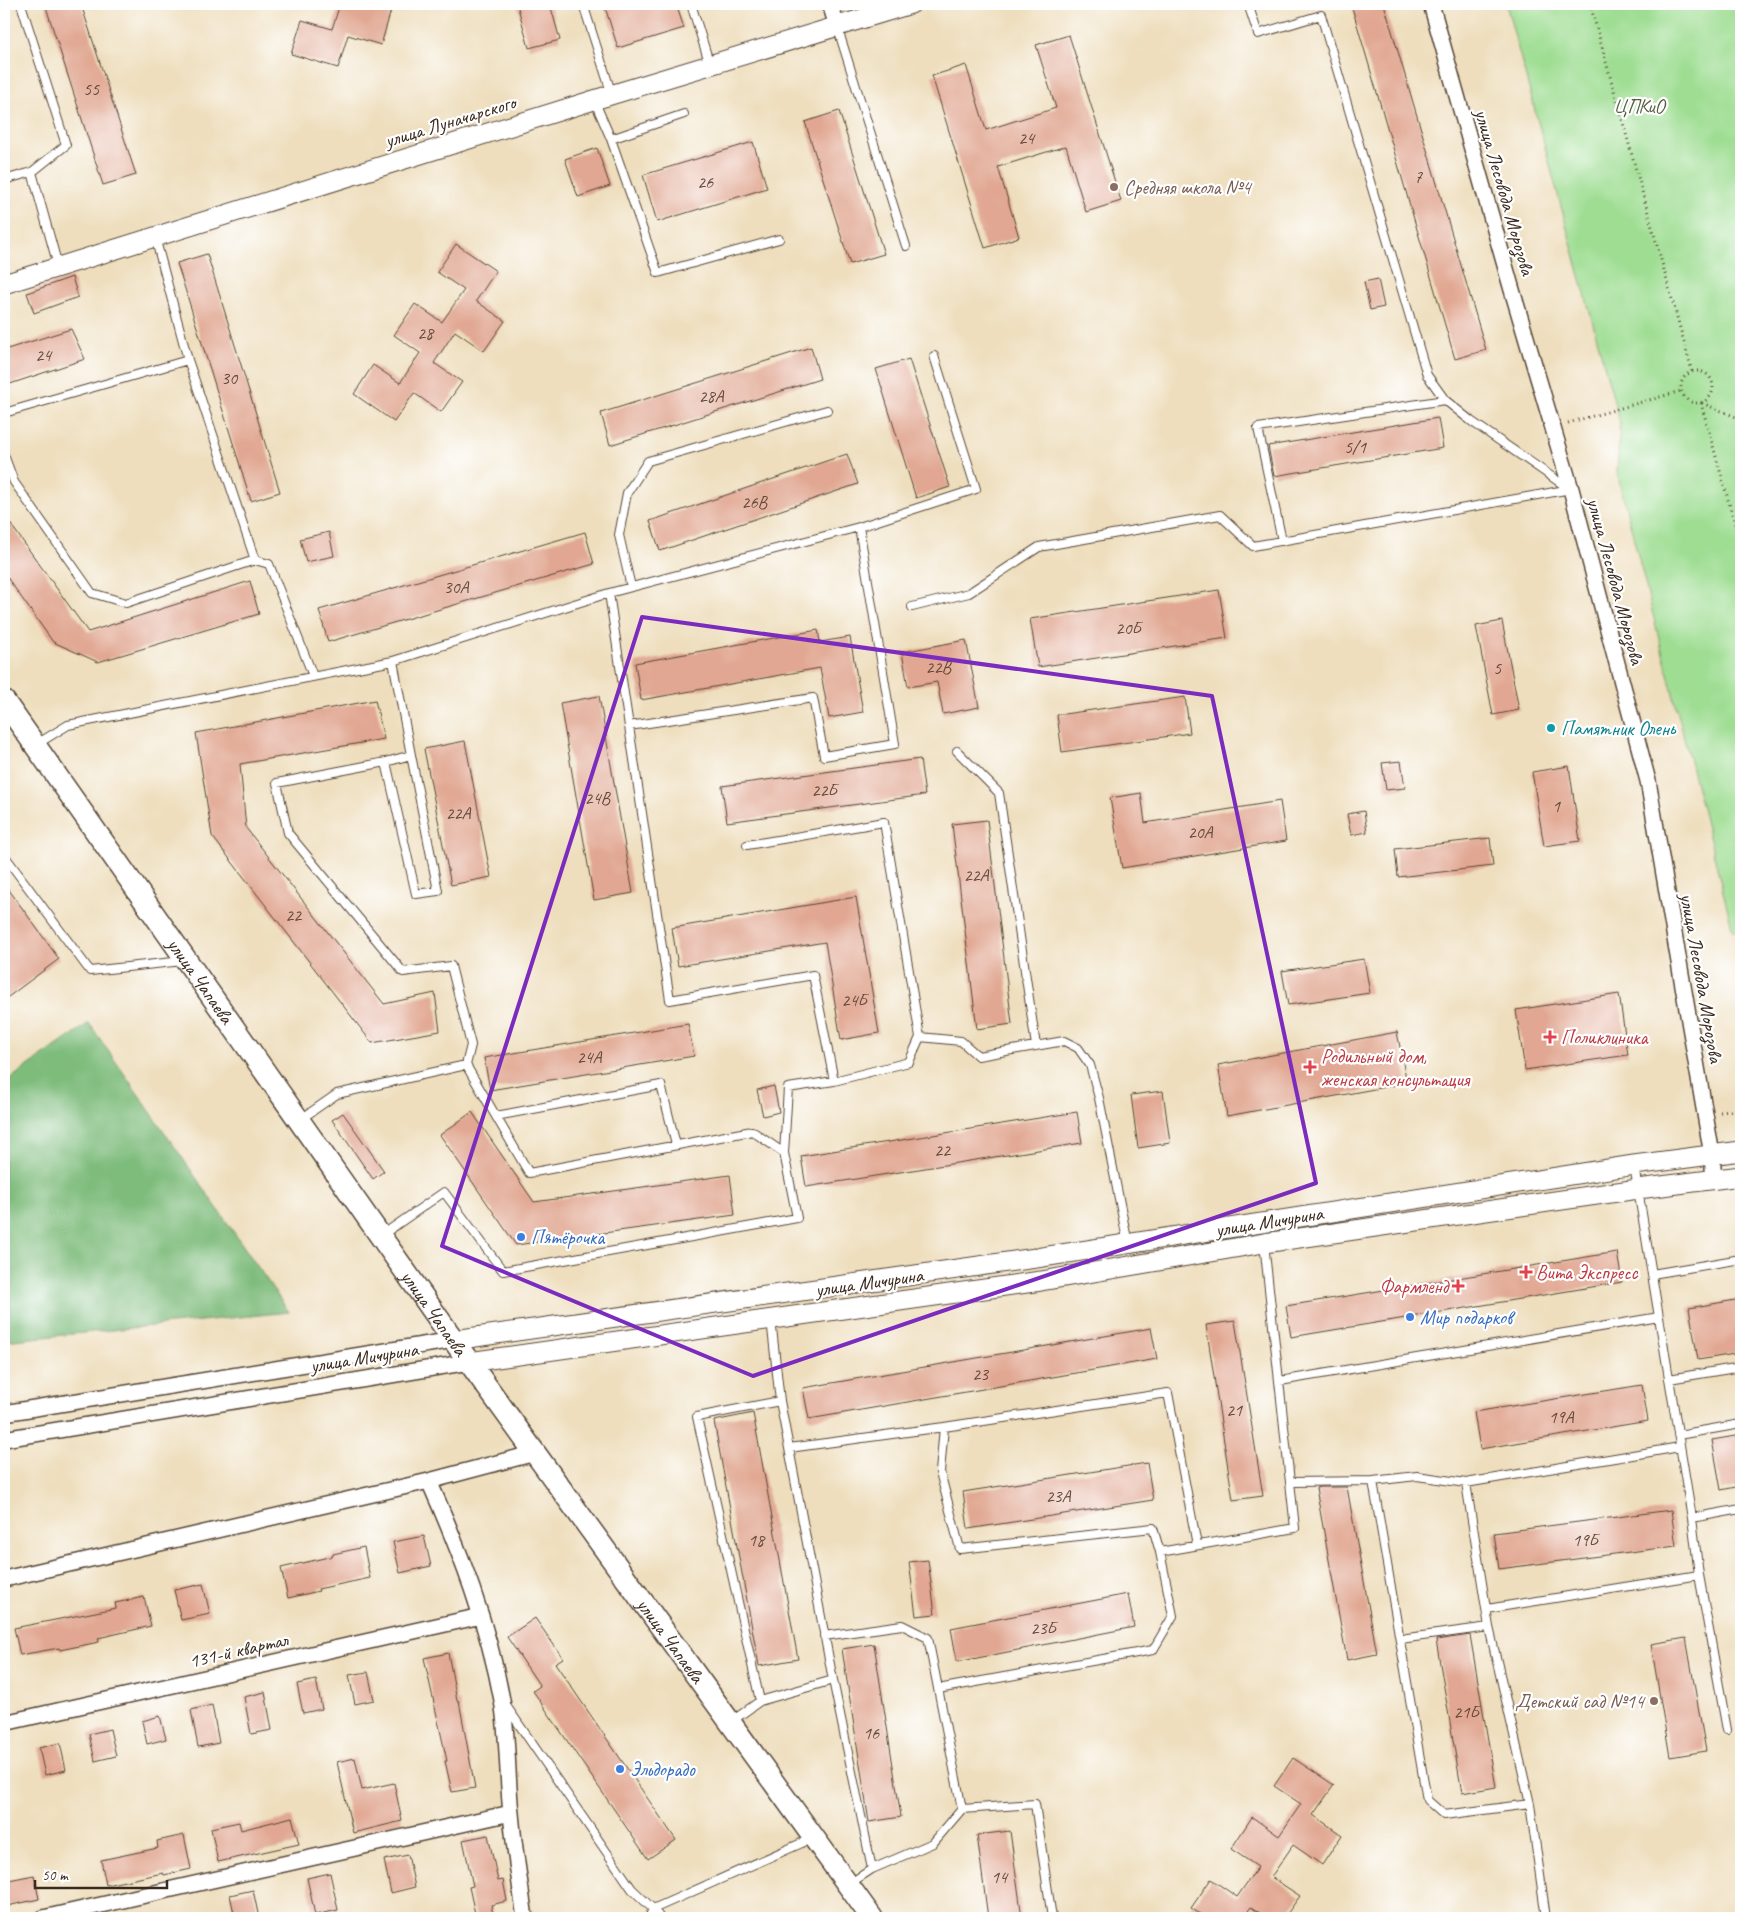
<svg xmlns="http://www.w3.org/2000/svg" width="1745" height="1922" font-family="Caveat,sans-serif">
  <rect width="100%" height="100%" fill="#fff"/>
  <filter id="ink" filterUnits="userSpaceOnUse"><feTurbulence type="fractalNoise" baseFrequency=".02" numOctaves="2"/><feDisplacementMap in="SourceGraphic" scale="10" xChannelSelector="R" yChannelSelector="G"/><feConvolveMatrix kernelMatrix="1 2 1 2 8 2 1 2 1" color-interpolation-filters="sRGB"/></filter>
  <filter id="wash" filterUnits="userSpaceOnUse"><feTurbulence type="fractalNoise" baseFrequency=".0096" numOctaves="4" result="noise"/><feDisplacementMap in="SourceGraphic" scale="20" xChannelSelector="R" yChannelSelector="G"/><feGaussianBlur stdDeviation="1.12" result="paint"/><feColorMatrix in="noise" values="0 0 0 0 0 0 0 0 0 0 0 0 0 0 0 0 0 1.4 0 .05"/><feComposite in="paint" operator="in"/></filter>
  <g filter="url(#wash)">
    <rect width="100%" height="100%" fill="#eedebd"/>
    <path fill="#9edd92" stroke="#6c8458" d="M1506,4h235v925l-8,2 -116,-459 3,-49z"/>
    <path fill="#7ebc7c" stroke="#5c734d" d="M89,1023l200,289 -285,29v-258z"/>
    <g id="blocks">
      <path fill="#e1a792" d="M45,4h36l55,171 -33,10z
        M340,4h32l19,6 -10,35 -33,-10 -10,33 -47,-14 11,-34 30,9z
        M517,4h33l10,36 -31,8z
        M604,4h72l8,24 -66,20z
        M1351,4h33l102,346 -31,9z
        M1069,35l52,166 -35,11 -20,-66 -68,21 21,70 -34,11 -53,-172 34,-11 20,65 70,-22 -20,-63z
        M839,111l45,143 -34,10 -45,-142z
        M753,142l14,46 -110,34 -14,-47z
        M597,148l13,38 -32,11 -13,-38z
        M456,244l40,27 -20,30 29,20 -21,30 -29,-20 -21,32 28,19 -21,30 -27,-19 -20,29 -40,-28 19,-29 27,18 20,-30 -26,-18 21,-31 27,18 22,-32 -27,-18z
        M207,254l73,238 -29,9 -74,-238z
        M72,277l6,20 -44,16 -7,-20z
        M1378,279l6,28 -14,3 -6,-28z
        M71,329l14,30 -81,27v-36z
        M811,347l9,32 -210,66 -9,-32z
        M909,359l41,128 -34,11 -40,-129z
        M1438,418l5,30 -169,28 -6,-30z
        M847,454l11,30 -198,67 -10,-30z
        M4,515l84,117 162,-51 9,33 -161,48 -45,-20 -49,-69z
        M329,532l5,24 -28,6 -6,-23z
        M585,532l9,32 -266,78 -9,-32z
        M1219,590l8,48 -189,29 -8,-48z
        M1502,621l17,89 -26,5 -17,-89z
        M818,630l2,12 30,-5 13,75 -34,6 -9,-50 -179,32 -6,-37z
        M966,640l13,67 -36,7 -6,-32 -29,5 -6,-35z
        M599,696l34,197 -39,7 -34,-197z
        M1185,697l5,36 -128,19 -5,-37z
        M375,700l9,39 -144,25 6,64 138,176 51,-11 5,38 -68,12 -160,-207 -16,-103z
        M465,741l26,136 -40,8 -27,-136z
        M920,759l5,36 -198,27 -5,-36z
        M1401,761l4,27 -19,2 -4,-27z
        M1569,766l11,75 -36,5 -12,-74z
        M1141,793l4,30 135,-22 6,40 -164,27 -12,-70z
        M1364,811l3,21 -16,3 -4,-21z
        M987,820l25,204 -35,5 -25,-205z
        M1490,838l3,28 -95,11 -3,-28z
        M4,883l55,76 -55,41z
        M856,897l23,136 -38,7 -16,-98 -147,24 -6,-38z
        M1364,959l6,34 -82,12 -6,-34z
        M1619,994l9,61 -103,15 -9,-60z
        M688,1024l6,32 -204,34 -6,-32z
        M1397,1032l10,51 -180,33 -9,-51z
        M774,1086l5,26 -16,4 -6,-26z
        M1163,1091l7,52 -32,5 -7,-53z
        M472,1112l62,90 196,-27 5,40 -219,30 -76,-110z
        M1077,1112l5,31 -276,44 -5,-31z
        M343,1113l41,58 -11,8 -41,-59z
        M1617,1252l5,30 -331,55 -5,-31z
        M1741,1299v54l-43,7 -9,-52z
        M1235,1321l28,175 -30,4 -27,-175z
        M1151,1328l6,31 -348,60 -6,-31z
        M1642,1385l6,36 -168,28 -6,-37z
        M753,1413l45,246 -39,7 -45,-245z
        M1741,1435v51l-20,4 -9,-50z
        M1147,1463l6,37 -185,29 -5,-37z
        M1320,1487h27l30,167 -30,6 -31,-172z
        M1671,1510l5,36 -177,23 -5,-36z
        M424,1536l7,30 -31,7 -7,-31z
        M364,1547l6,31 -52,11 1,2 -31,7 -7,-30 52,-12v-2z
        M928,1560l7,54 -19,2 -7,-54z
        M203,1584l7,30 -29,6 -7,-30z
        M1128,1594l6,33 -177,35 -6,-34z
        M144,1597l7,29 -53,12 1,4 -39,8 -1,-2 -39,7 -6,-27 102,-20 -1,-5z
        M535,1618l28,40 -8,5 121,177 -28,19 -115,-168 7,-5 -33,-49z
        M1470,1635l26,152 -34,6 -26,-153z
        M1686,1638l20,113 -36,6 -19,-113z
        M874,1644l27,173 -32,5 -27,-173z
        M448,1653l9,48h2l16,87 -23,4 -7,-31h2l-23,-103z
        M368,1672l6,28 -19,4 -6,-29z
        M316,1680l6,29 -19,4 -6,-29z
        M265,1692l7,38 -21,4 -7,-37z
        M212,1705l7,38 -21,4 -7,-37z
        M160,1716l6,23 -19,5 -5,-23z
        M110,1729l6,27 -21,5 -6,-27z
        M60,1743l6,27 -21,5 -6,-27z
        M355,1758l7,32 32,-7 8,38 -49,12 -16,-71z
        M1293,1758l41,27 -21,30 29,20 -20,30 -29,-20 -22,32 29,19 -16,22h-17l-16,-11 -8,11h-37l-15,-10 20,-29 26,18 21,-30 -27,-18 21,-32 27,19 22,-32 -27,-18z
        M292,1817l7,27 -81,18 -7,-34 28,-6 2,8z
        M1010,1831l12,87h-34l-11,-83z
        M184,1835l7,34 -27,6 -1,-2 -57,12 -5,-25 57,-12 -1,-7z
        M488,1835l10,46 5,-1 4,21 -16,4 3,13h-18l-7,-31 4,-1 -10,-46z
        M408,1855l7,32 -24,6 -7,-33z
        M330,1873l8,37 -23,5 -8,-37z
        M34,1875l5,24 -32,7 -3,-25z
        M253,1890l6,28h-24l-5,-23z"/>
    </g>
  </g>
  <g filter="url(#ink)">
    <use href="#blocks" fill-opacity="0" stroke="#564536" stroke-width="1"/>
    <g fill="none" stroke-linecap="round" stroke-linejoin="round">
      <g stroke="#564536" stroke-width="10">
        <path id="service" d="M583,4l29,91
          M691,4l19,61
          M1248,4l10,30 63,-19 106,360 18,25 26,21 97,67
          M837,26l69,220
          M594,100l17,39 73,-25
          M611,139l47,134 121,-34
          M32,172l26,94
          M4,180l28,-8 34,-27 -45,-141
          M188,360l67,200
          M4,413l184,-53 -33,-123
          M4,455l10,27 78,111 34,10 129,-43 14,4 44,112
          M859,527l117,-38 -42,-133
          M1282,541l-24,-113 187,-28
          M631,587l-12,-52 8,-42 21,-32 179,-51
          M609,593l250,-66 36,217 -71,12 -11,-58 -184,28
          M912,607l57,-14 70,-46 181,-32 33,31 318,-57
          M393,661l216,-68 61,407 143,-25 21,106 -46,7 -4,65
          M37,744l31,-19 325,-64 18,94 -25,7 -109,21 11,50 115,139 48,-6 20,79 -5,20
          M957,751l42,42 37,253
          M386,762l30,132 22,-3 -27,-136
          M747,845l137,-23 36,215 -11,25 -75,19
          M4,855l86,116 93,-10
          M920,1037l41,4 17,15 86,-15 14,7 12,17 9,33 29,146
          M496,1116l165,-31 15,60
          M301,1119l36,-25 129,-29 63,108 223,-42 32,22 13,65 -294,53 -59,-79 -62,43
          M1652,1274l89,-15
          M1669,1379l72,-12
          M1280,1381l379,-64
          M780,1401l53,279
          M1678,1435l63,-11
          M789,1448l155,-21
          M1373,1481l44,-5 49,7 214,-36
          M1292,1482l81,-1 54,319 17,15 86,-11 16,114
          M1466,1483l23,144
          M1692,1518l49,-9
          M1160,1552l-7,-24 -193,21 -20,-77 4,-45 224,-34 29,152
          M1699,1575l28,155
          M1487,1609l212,-34 -7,-57 -58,-353
          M824,1636l78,-11 26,13 34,171
          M1400,1639l89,-12 41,177
          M938,1689l215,-39 20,-34 -13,-64 135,-24 -31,-285
          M760,1701l-63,-284 83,-16 -9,-82
          M507,1707l125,182 21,20 7,9
          M732,1721l28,-20 73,-21 39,189 -23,15
          M872,1869l61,-26 29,-34 73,-5 17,114
          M649,1918l4,-9 160,-71"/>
      </g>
      <g stroke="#564536" stroke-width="18">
        <path id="minor" d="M830,4l7,22
          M1431,4l81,286 59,199 77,292 64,374 2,25
          M4,1413l450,-73
          M4,1439l465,-77
          M429,1481c31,70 59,143 73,219 6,37 5,75 9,113 3,35 9,70 14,105
          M4,1579l425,-98 106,-28
          M4,1723l477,-107
          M43,1918l468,-105"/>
      </g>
      <g stroke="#564536" stroke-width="21">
        <path id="tertiary" d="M4,284l590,-184 317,-96
          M454,1340l582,-82 598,-93 107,-14
          M469,1362l572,-81 223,-38 374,-54 103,-13"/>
      </g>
      <g stroke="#564536" stroke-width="24">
        <g id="secondary">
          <path id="s1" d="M4,701l465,661 403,556"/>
        </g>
      </g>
      <path stroke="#564536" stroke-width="3" stroke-dasharray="1 4" stroke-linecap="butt" d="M1590,4l102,367
        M1681 387a16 16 0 1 1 32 0a16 16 0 1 1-32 0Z
        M1701,403l40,143
        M1702,403l39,16
        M1568,423l113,-32
        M1720,1112l21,-2"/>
      <use href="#service" stroke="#fff" stroke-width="8"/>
      <use href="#minor" stroke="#fff" stroke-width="15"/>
      <use href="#tertiary" stroke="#fff" stroke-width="19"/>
      <use href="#secondary" stroke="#fff" stroke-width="21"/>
    </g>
  </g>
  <path fill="none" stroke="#7b2cbf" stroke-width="4" stroke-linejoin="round" d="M642,617l570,79 104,487 -563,193 -311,-130z"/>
  <g fill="#8d6e63" stroke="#fff" stroke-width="2">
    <circle cx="1114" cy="187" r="5"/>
    <circle cx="1654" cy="1701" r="5"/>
  </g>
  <circle fill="#0f9aa8" stroke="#fff" stroke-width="2" cx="1551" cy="728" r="5"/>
  <g fill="#e0444e" stroke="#fff" stroke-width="2">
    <path d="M1547.5 1029.5h5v5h5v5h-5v5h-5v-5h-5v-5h5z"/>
    <path d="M1307.5 1059.5h5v5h5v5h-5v5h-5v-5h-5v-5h5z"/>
    <path d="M1523.5 1264.5h5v5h5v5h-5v5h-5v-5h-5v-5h5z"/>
    <path d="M1455.5 1278.5h5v5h5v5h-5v5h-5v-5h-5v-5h5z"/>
  </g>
  <g fill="#3f7fe0" stroke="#fff" stroke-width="2">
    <circle cx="521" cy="1237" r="5"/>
    <circle cx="1410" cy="1317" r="5"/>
    <circle cx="620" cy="1769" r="5"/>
  </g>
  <g text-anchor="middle" stroke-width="4.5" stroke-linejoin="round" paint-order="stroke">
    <g font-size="18" fill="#64493b">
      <text x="91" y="95">55</text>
      <text x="1026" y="144">24</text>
      <text x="1418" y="183">7</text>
      <text x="705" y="188">26</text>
      <text x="425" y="339">28</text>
      <text x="43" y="361">24</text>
      <text x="229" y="384">30</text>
      <text x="711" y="402">28А</text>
      <text x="1355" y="453">5/1</text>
      <text x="754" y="508">26В</text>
      <text x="456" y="593">30А</text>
      <text x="1128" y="634">20Б</text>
      <text x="938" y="673">22В</text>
      <text x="1497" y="674">5</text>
      <text x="824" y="796">22Б</text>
      <text x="597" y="804">24В</text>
      <text x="1556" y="812">1</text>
      <text x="458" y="819">22А</text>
      <text x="1200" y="838">20А</text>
      <text x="976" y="881">22А</text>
      <text x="293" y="921">22</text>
      <text x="854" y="1006">24Б</text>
      <text x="589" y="1063">24А</text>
      <text x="942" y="1156">22</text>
      <text x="980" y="1380">23</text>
      <text x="1234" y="1416">21</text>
      <text x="1561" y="1423">19А</text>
      <text x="1058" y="1502">23А</text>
      <text x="756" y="1546">18</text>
      <text x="1585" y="1546">19Б</text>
      <text x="1043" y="1634">23Б</text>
      <text x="1466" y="1718">21Б</text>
      <text x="871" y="1739">16</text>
      <text x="999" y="1883">14</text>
    </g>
    <g font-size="20" fill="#596041" stroke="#fff">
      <text x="1639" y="113">ЦПКиО</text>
    </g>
    <g font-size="20" fill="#3b2a1e" stroke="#fff">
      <text transform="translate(450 121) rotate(-17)" y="7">улица Луначарского</text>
      <text transform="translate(1505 192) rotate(74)" y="7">улица Лесовода Морозова</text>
      <text transform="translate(1616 581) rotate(75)" y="7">улица Лесовода Морозова</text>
      <text transform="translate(1702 978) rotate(80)" y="7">улица Лесовода Морозова</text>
      <text dy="7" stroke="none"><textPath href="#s1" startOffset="342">улица Чапаева</textPath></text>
      <text transform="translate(1269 1221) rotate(-9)" y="7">улица Мичурина</text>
      <text transform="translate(869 1282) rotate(-8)" y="7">улица Мичурина</text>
      <text dy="7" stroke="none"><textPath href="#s1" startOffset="748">улица Чапаева</textPath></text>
      <text transform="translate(364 1357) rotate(-9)" y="7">улица Мичурина</text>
      <text dy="7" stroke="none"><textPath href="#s1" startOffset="1152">улица Чапаева</textPath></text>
      <text transform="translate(238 1650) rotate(-13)" y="7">131-й квартал</text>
    </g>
    <g font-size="20" fill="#785e54" stroke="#fff" text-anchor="start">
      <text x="1124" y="194">Средняя школа №4</text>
      <text x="1644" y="1708" text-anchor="end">Детский сад №14</text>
    </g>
    <g font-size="20" fill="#0d838f" stroke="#fff" text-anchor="start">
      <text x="1561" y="735">Памятник Олень</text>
    </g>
    <g font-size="20" fill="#be3a42" stroke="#fff" text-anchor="start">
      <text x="1561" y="1044">Поликлиника</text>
      <text x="1321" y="1063">Родильный дом,<tspan x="1321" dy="23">женская консультация</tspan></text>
      <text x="1536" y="1279">Вита Экспресс</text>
      <text x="1448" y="1293" text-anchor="end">Фармленд</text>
    </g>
    <g font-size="20" fill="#366cbe" stroke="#fff" text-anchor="start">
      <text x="531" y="1244">Пятёрочка</text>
      <text x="1420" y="1324">Мир подарков</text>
      <text x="630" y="1776">Эльдорадо</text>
    </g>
  </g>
  <rect width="1745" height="1922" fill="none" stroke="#fff" stroke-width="20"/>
  <path d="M35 1880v8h132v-8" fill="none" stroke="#3b2a1e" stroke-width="2.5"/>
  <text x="42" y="1880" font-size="15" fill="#3b2a1e" stroke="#ffffff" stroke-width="4" paint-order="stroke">50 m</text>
</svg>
